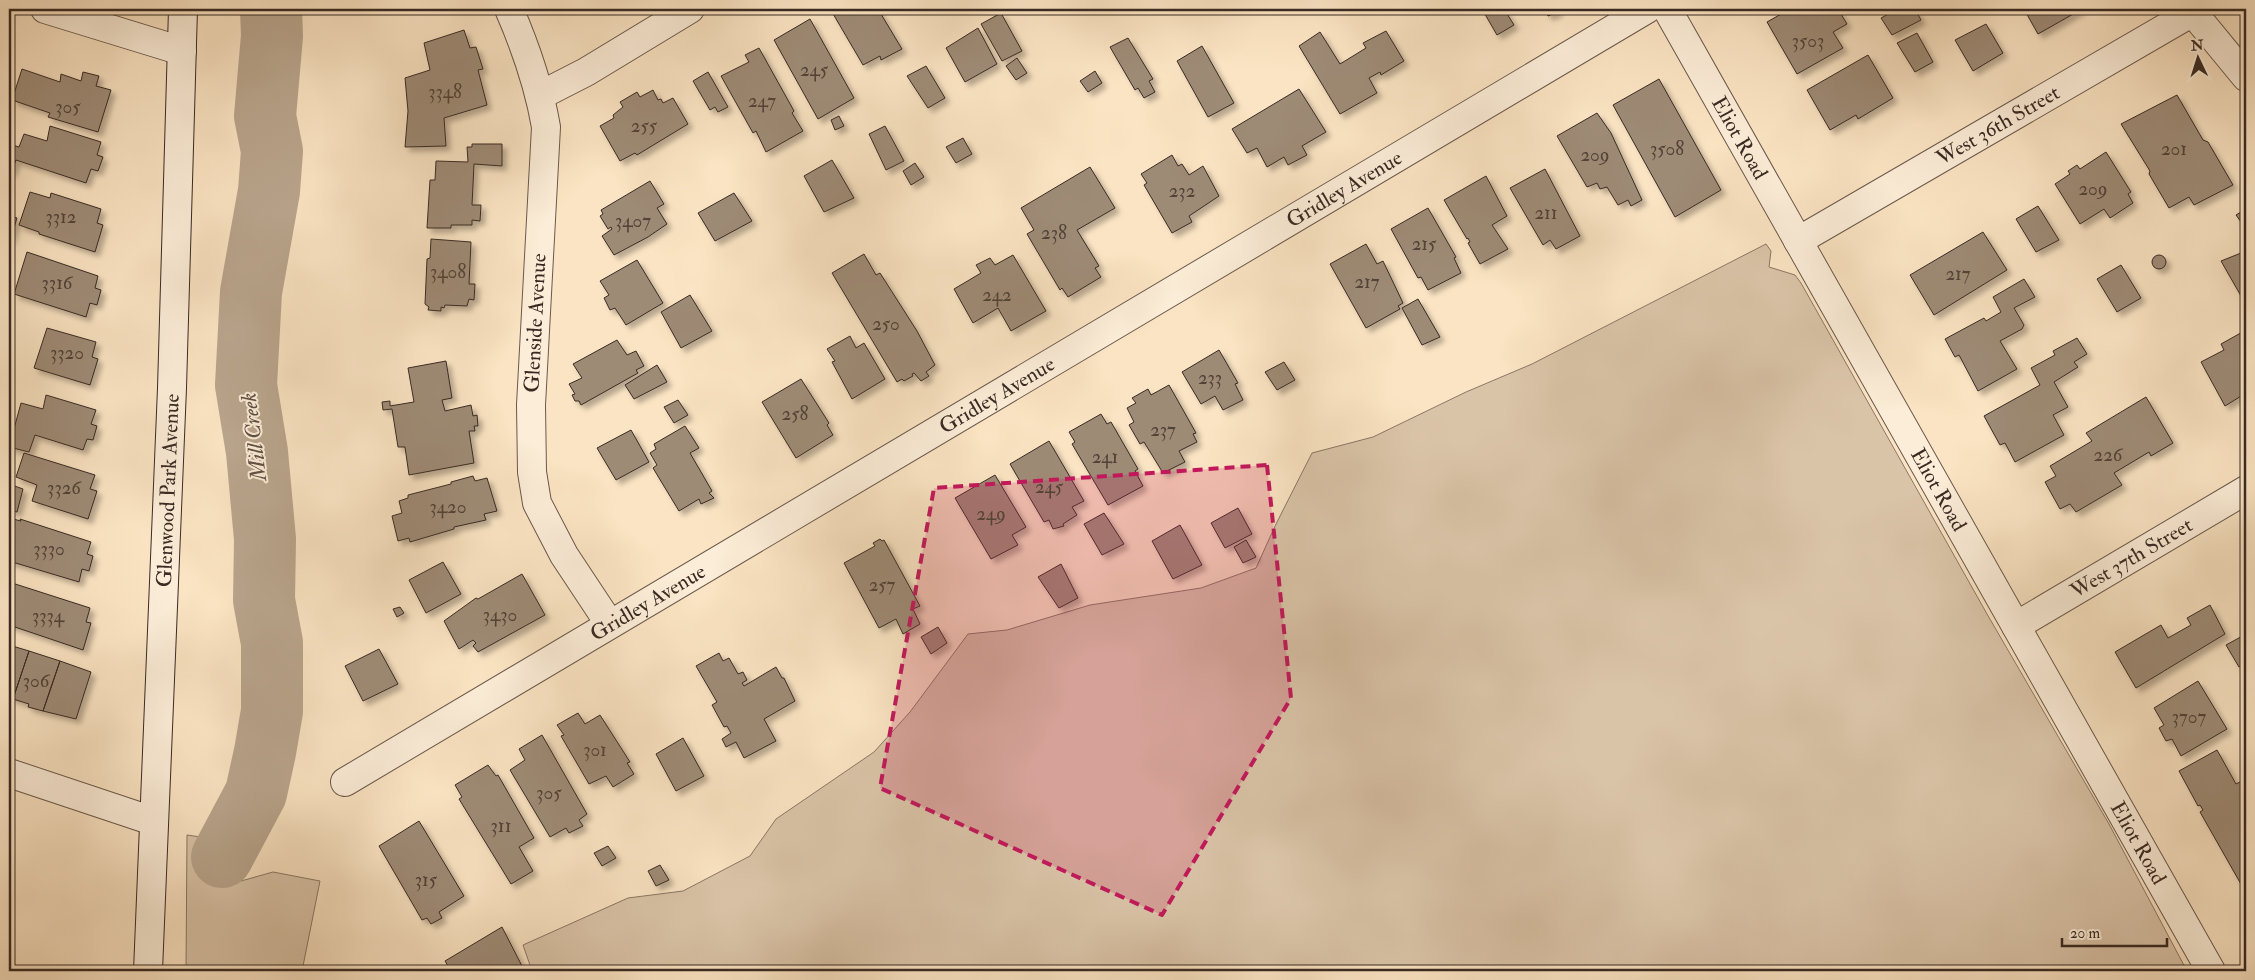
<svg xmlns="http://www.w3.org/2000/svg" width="2255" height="980" font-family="'IM FELL Double Pica',serif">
  <defs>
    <filter id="shadow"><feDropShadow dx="4.5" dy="4.5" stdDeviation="2.5" flood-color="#0004"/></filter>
  </defs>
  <rect width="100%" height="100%" fill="#fbe4c3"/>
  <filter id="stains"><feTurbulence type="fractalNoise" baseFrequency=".004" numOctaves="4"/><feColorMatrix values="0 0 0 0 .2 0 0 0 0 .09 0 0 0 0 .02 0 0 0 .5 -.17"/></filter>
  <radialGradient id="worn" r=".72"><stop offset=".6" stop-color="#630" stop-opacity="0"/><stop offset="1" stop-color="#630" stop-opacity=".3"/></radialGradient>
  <path fill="#dac4a8" stroke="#8a7766" d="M1766,244l5,7 -2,16 26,8 6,8 186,331 122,210 78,147h-1655l-9,-26 105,-47 55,-7 67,-35 26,-37 98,-67 36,-40 58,-78 39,-4 83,-25 111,-17 55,-20 20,-44 36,-71 61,-16 93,-45 66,-28z
    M187,835l20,3 7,11 27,32 32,-9 47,9 -18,90h-116z"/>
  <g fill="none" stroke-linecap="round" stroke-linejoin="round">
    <path stroke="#b9a58d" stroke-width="62" d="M222,857l34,-64 9,-41 7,-41v-68l-8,-43 1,-61 -8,-87 -11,-67 5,-93 18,-101 3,-40 -7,-35 7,-80 -1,-27"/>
  </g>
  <path fill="#9e8b76" stroke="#392a23" filter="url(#shadow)" d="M838,9h40l24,40 -21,11 -1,-4 -17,9 -31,-53z
    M1482,9h22l10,16 -17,10z
    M1544,9h14v3l-10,4z
    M1790,9h48l9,15 -14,8 10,16 -46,26 -30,-52z
    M1898,9h17l6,11 -29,15 -11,-17z
    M2024,9h58l-44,25z
    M1001,13l21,38 -20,10 -21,-37z
    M810,19l44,79 -36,21 -44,-79z
    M1986,24l17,29 -30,18 -18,-31z
    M978,28l19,36 -32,18 -19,-34z
    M464,30l6,18 6,-1 7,22 -5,1 9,35 -43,13 2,28 -41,1 3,-36 -3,-33 25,-8 -6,-27z
    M1386,31l18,30 -23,14 -1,-3 -11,6 8,15 -37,21 -41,-68 21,-14 20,32 26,-16 -3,-5z
    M1917,33l16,29 -18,10 -18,-29z
    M1128,38l25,41 -4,2 6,11 -11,6 -6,-10 -3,2 -25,-43z
    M1202,46l32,57 -26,14 -31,-56z
    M759,48l35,63 -2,2 11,18 -37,21 -10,-21 -3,2 -32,-57 28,-14 -4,-7z
    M1868,55l25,43 -35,21 -2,-4 -26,15 -23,-40z
    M1017,58l10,15 -11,7 -10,-14z
    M926,66l19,32 -17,10 -21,-32z
    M22,69l38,13 1,-8 20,7 2,-9 16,4 -3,10 15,4 -13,42 -50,-15 2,-4 -38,-13z
    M1095,71l7,12 -14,9 -8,-11z
    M708,72l20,35 -10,5 -3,-5 -5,3 -17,-29z
    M1659,79l62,111 -46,27 -62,-112z
    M1299,89l27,43 -24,14 5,9 -19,10 -4,-8 -17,10 -10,-19 -10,5 -15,-24z
    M653,90l5,10 3,-1 2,4 10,-5 15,26 -51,31 -2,-2 -15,8 -20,-35 14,-8 -1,-3 10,-8 -3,-5 17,-10 3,5z
    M2177,95l26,45 5,2 25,43 -39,20 -5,-8 -20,11 -20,-34 1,-3 -29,-47z
    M1597,113l14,20 31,67 -11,6 -3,-6 -10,5 -11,-18 -7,2 -3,-6 -10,4 -30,-51z
    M839,116l5,10 -9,4 -4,-10z
    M50,126l51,16 -4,13 6,2 -5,14 -7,-2 -5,14 -70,-23 -5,13h-2v-29l10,3 5,-13 23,7z
    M885,126l19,35 -18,9 -17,-36z
    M963,138l9,16 -16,9 -10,-16z
    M472,144h30v22l-28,-2 -2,41h9l-1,16 -8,-1v5h-21v3h-24l3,-48h5l1,-19 32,1 -1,-15h5z
    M2106,152l25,40 -3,2 5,9 -23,15 -6,-9 -24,15 -25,-40 15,-10 -2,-3 9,-6 3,4z
    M1172,155l6,11 4,-2 7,11 14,-9 16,30 -30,20 3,6 -20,11 -28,-48 3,-2 -6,-9z
    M832,160l22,38 -30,14 -20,-36z
    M915,163l9,14 -13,8 -8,-14z
    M1090,167l25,41 -38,22 22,36 -4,2 6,9 -33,20 -6,-9 -2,2 -33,-56 7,-4 -13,-22z
    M1545,169l35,67 -24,13 -6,-9 -7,5 -33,-57z
    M1486,176l21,40 -15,9 16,24 -28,15 -12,-21 2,-1 -2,-4 -1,1 -23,-39z
    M650,181l14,23 -7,4 10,16 -19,13 -34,18 -12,-19 10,-7 -1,-2 -3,2 -8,-13 3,-2 -2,-4z
    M30,192l20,6 1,-5 50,16 -4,14 6,2 -8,27 -56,-18v-2l-20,-7z
    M734,193l18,28 -37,20 -17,-28z
    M2038,206l21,34 -23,12 -20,-33z
    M1428,208l28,49 -2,1 7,15 -33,17 -7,-13 -3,1 -27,-49z
    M2246,209v20l-10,-14z
    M9,215l8,3 -7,23h-1z
    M1983,232l24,38 -73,45 -24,-40z
    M431,239l40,3 -2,42h6l-1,16 -5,-1 -2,7 -22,-1 -1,3 -3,-1v4l-13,-1 1,-3 -4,-3 2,-45 3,-1z
    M1366,244l11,20 6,-3 20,42 -5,3 2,3 -34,19 -36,-64z
    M2246,251v42l-5,3 -20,-35z
    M27,252l71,24 -3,12 6,2 -4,15 -7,-2 -4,14 -72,-23z
    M864,254l12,21 4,-2 37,58 18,34 -9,7 3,4 -8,5 -7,-8 -2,1 1,2 -9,5 -2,-2 -5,3 -65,-109z
    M2152 262a7 7 0 1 1 14 0a7 7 0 1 1-14 0Z
    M1013,255l33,56 -35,20 -13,-23 -25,15 -19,-34 27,-16 -5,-8 14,-7 5,7z
    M637,260l26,43 -37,22 -11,-17 -5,2 -6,-12 5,-3 -9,-14z
    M2121,265l20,33 -24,14 -20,-33z
    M2024,279l11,18 -21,11 10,17 -2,4 -22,12 17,28 -39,22 -19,-36 -4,2 -10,-18 39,-21 2,3 15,-9 -8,-15z
    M690,295l22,36 -31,17 -20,-36z
    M1418,299l22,38 -18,8 -20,-37z
    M47,328l49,14 -4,15 6,2 -8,26 -56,-17z
    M2246,330v63l-21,13 -24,-44 23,-12 -3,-6z
    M850,336l6,12 8,-5 21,36 -33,20 -20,-37 3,-1 -8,-12z
    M2077,338l10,16 -13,8 4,5 -24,15 14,25 -15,8 11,20 -49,27 -10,-19 -5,2 -16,-29 56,-31 -9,-17 24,-13 -2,-4z
    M617,340l10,15 9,-4 8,15 -8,4 2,3 -57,32 -2,-4h-4l-3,-6 3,-1 -6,-10 13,-6 -9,-14z
    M1219,350l19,33 -3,1 8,16 -20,10 -8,-14 -14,8 -19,-32z
    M446,361l6,37 -10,2 3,11 26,-6 2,11 4,-1 1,11h-4l1,5h-6l5,32 -65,12 -4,-28h-7l-6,-38 -9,1 -1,-8 8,-1v5l24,-4 -6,-34z
    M1284,362l11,18 -18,10 -12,-18z
    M657,365l10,17 -33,17 -9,-14z
    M801,379l28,44 -2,2 6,10 -37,23 -34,-56z
    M1169,385l27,48 -3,1 4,8 -18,9 6,11 -22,11 -19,-31 -4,2 -11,-19 5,-3 -7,-14 9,-5 -4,-5 16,-9 3,6z
    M46,395l50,15 -5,14 6,2 -4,14 -6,-1 -4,11 -48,-15 -6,17 -20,-5 12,-44 22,6z
    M2146,397l27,46 -22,13 -2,-4 -35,21 8,12 -46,27 -6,-8 -10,5 -15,-27 11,-6 -6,-10 42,-25 -6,-8z
    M678,400l10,15 -14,8 -10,-16z
    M1101,414l6,10 4,-2 27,47 -3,2 8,15 -35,19 -36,-61 3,-2 -6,-10z
    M685,426l14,22 -9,5 22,38 -3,2 5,5 -13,6 -2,-5 -20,12 -26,-43 4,-3 -7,-12 6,-4 -2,-5z
    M631,430l18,32 -33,18 -19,-32z
    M1049,441l35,60 -12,6 5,8 -14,9 1,2 -11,3 -4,-9 -5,2 -34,-58z
    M24,453l71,22 -5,14 7,2 -9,28 -56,-18 5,-16 -21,-8z
    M995,475l31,52 -14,8 6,10 -27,14 -36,-61z
    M473,476l2,5 12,-3 10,33 -13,3 2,6 -32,7v2l-44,13 -1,-4 -11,3 -6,-25 10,-3 -3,-12 9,-3v-3l43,-11v-2z
    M9,484l14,5 -6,23 -8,-2z
    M1238,508l14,26 -27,14 -14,-25z
    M1104,513l20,31 -22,11 -18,-31z
    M9,518l12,3 -1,-2 71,23 -4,12 6,2 -4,15 -7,-2 -3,13 -70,-21z
    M1180,525l22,40 -29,14 -21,-38z
    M880,539l2,2 2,-1 36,66 -7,3 7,15 -17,10 -7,-15 -17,9 -35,-65 31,-17 -2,-3z
    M1246,540l10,17 -13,6 -9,-16z
    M443,562l18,32 -35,19 -17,-33z
    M1061,564l17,34 -19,10 -21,-31z
    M522,574l23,41 -67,37 -5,-6 3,-3 -3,-3 -14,9 -15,-28 32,-23 2,1z
    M9,582l81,26 -4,14 5,1 -8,27 -74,-25z
    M2210,605l15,29 -89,54 -21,-36 46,-27 7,13 23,-13 -4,-7z
    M400,607l4,6 -7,4 -4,-8z
    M938,627l9,16 -16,11 -10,-17z
    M2246,634v29l-7,4 -13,-22z
    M9,645l20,6 -16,48 -4,-2z
    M379,649l19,35 -35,17 -18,-35z
    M29,651l31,10 -17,50 -15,-4 1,-3 -16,-5z
    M719,653l4,8 6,-3 9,16 5,-2 4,8 -5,3 2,3 32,-19 6,11h2l11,23 -31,18 12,22 -32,17 -8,-16 -10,5 -4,-8 9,-6 -4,-7 -3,1 -12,-22 5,-3 -21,-36z
    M60,661l31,11 -15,47 -33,-8z
    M2198,681l29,48 -46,27 -9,-17 -6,2 -7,-13 5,-3 -10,-17z
    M578,713l7,11 15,-9 30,47 -3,1 7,11 -21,13 -7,-11 -17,8 -28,-48 3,-1 -7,-10z
    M542,735l45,79 -8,6 4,6 -14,7 -3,-5 -16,9 -40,-67 15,-10 -6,-11z
    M683,738l21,38 -28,15 -20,-37z
    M2217,750l19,34 6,-3 4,8v104l-46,-81 3,-2 -3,-5 -2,1 -19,-35z
    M488,765l8,11 2,-1 36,63 -15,9 14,24 -22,13 -52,-85 3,-2 -7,-12z
    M419,821l45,75 -25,16 3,6 -11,6 -4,-6 -5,2 -43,-74z
    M608,846l8,12 -14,8 -8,-13z
    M660,865l9,15 -13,6 -8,-15z
    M502,927l20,39 -9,5h-62l-6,-10z"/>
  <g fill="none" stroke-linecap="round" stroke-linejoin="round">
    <g stroke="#6a584b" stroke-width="30">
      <g id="minor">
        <path d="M45,9l137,42"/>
        <path d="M509,9c17,39 30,77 37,118l-15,278 1,67 5,31 27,52 45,68"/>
        <path id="s1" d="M1667,9l544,962"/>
        <path d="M2190,9l56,68"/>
        <path d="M541,95l45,-23 104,-63"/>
        <path id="s2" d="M1798,241l400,-232"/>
        <path id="s3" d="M2016,626l230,-136"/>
        <path d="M9,773l144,48"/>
        <path id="s4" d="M345,782l1302,-773"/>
      </g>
    </g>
    <g stroke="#392a23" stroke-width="30">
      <g id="secondary">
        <path id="s5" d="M148,971l24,-583 11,-379"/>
      </g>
    </g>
    <use href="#minor" stroke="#fcedd8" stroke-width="28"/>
    <use href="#secondary" stroke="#fcedd8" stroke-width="28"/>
  </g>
  <path fill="#c2185b" fill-opacity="0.2" stroke="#c2185b" stroke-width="4" stroke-dasharray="10 6" stroke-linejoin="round" d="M1267,465l24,233 -129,217 -282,-127 54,-300z"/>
  <g text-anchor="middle" stroke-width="4" stroke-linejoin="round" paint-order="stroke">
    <g font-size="19" fill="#524238">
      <text x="1808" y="47">3503</text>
      <text x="814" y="76">245</text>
      <text x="445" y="98">3348</text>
      <text x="762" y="107">247</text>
      <text x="68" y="113">305</text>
      <text x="644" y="132">255</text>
      <text x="1667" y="155">3508</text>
      <text x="2174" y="155">201</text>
      <text x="1595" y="161">209</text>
      <text x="2093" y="195">209</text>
      <text x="1182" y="197">232</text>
      <text x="1546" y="219">211</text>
      <text x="61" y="223">3312</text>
      <text x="633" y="227">3407</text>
      <text x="1054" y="239">238</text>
      <text x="1424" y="250">215</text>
      <text x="448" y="278">3408</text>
      <text x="1958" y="280">217</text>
      <text x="1367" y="288">217</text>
      <text x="57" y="289">3316</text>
      <text x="997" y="301">242</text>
      <text x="886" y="330">250</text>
      <text x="67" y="359">3320</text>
      <text x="1210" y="384">233</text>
      <text x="795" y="420">258</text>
      <text x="1163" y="436">237</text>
      <text x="2108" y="461">226</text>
      <text x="1105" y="463">241</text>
      <text x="1049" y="493">245</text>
      <text x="64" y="494">3326</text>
      <text x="448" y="513">3420</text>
      <text x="991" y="520">249</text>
      <text x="49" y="555">3330</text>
      <text x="882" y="591">257</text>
      <text x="500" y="621">3430</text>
      <text x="48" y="622">3334</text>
      <text x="36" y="687">306</text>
      <text x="2189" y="723">3707</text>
      <text x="595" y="756">301</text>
      <text x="549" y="799">305</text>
      <text x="501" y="832">311</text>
      <text x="426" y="886">315</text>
    </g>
    <g font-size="21" fill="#392a23" stroke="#fcedd8">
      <text dy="7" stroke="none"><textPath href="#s2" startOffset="231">West 36th Street</textPath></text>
      <text dy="7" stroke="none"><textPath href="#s1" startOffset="148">Eliot Road</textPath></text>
      <text dy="7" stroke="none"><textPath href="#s4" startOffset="1162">Gridley Avenue</textPath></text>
      <text transform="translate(535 323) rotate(-87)" y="7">Glenside Avenue</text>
      <text dy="7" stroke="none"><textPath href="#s4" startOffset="758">Gridley Avenue</textPath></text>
      <text dy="7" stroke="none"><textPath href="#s5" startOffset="481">Glenwood Park Avenue</textPath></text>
      <text dy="7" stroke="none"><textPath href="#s1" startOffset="552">Eliot Road</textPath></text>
      <text dy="7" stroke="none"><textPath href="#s3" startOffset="134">West 37th Street</textPath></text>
      <text dy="7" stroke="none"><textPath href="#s4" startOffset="352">Gridley Avenue</textPath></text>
      <text dy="7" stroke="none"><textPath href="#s1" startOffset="958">Eliot Road</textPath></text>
    </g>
    <g font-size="22" font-style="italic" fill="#5f4f43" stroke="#fcedd8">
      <text transform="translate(253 437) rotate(-97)" y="8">Mill Creek</text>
    </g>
  </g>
  <rect width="2255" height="980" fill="none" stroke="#fbe4c3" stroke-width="30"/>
  <rect x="10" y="10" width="2235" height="960" fill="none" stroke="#392a23" stroke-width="2.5"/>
  <rect x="15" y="15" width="2225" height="950" fill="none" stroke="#392a23"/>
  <g transform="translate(2198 58) rotate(356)" stroke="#fcedd8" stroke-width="4" paint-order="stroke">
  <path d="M0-4L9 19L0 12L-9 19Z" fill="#392a23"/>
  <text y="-8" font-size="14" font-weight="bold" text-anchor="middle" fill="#392a23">N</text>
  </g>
  <path d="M2062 938v8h105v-8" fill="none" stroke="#392a23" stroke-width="2.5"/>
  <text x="2070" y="938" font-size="15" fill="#392a23" stroke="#fcedd8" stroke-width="4" paint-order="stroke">20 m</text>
  <rect width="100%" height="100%" filter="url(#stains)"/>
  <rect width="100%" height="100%" fill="url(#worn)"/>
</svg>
